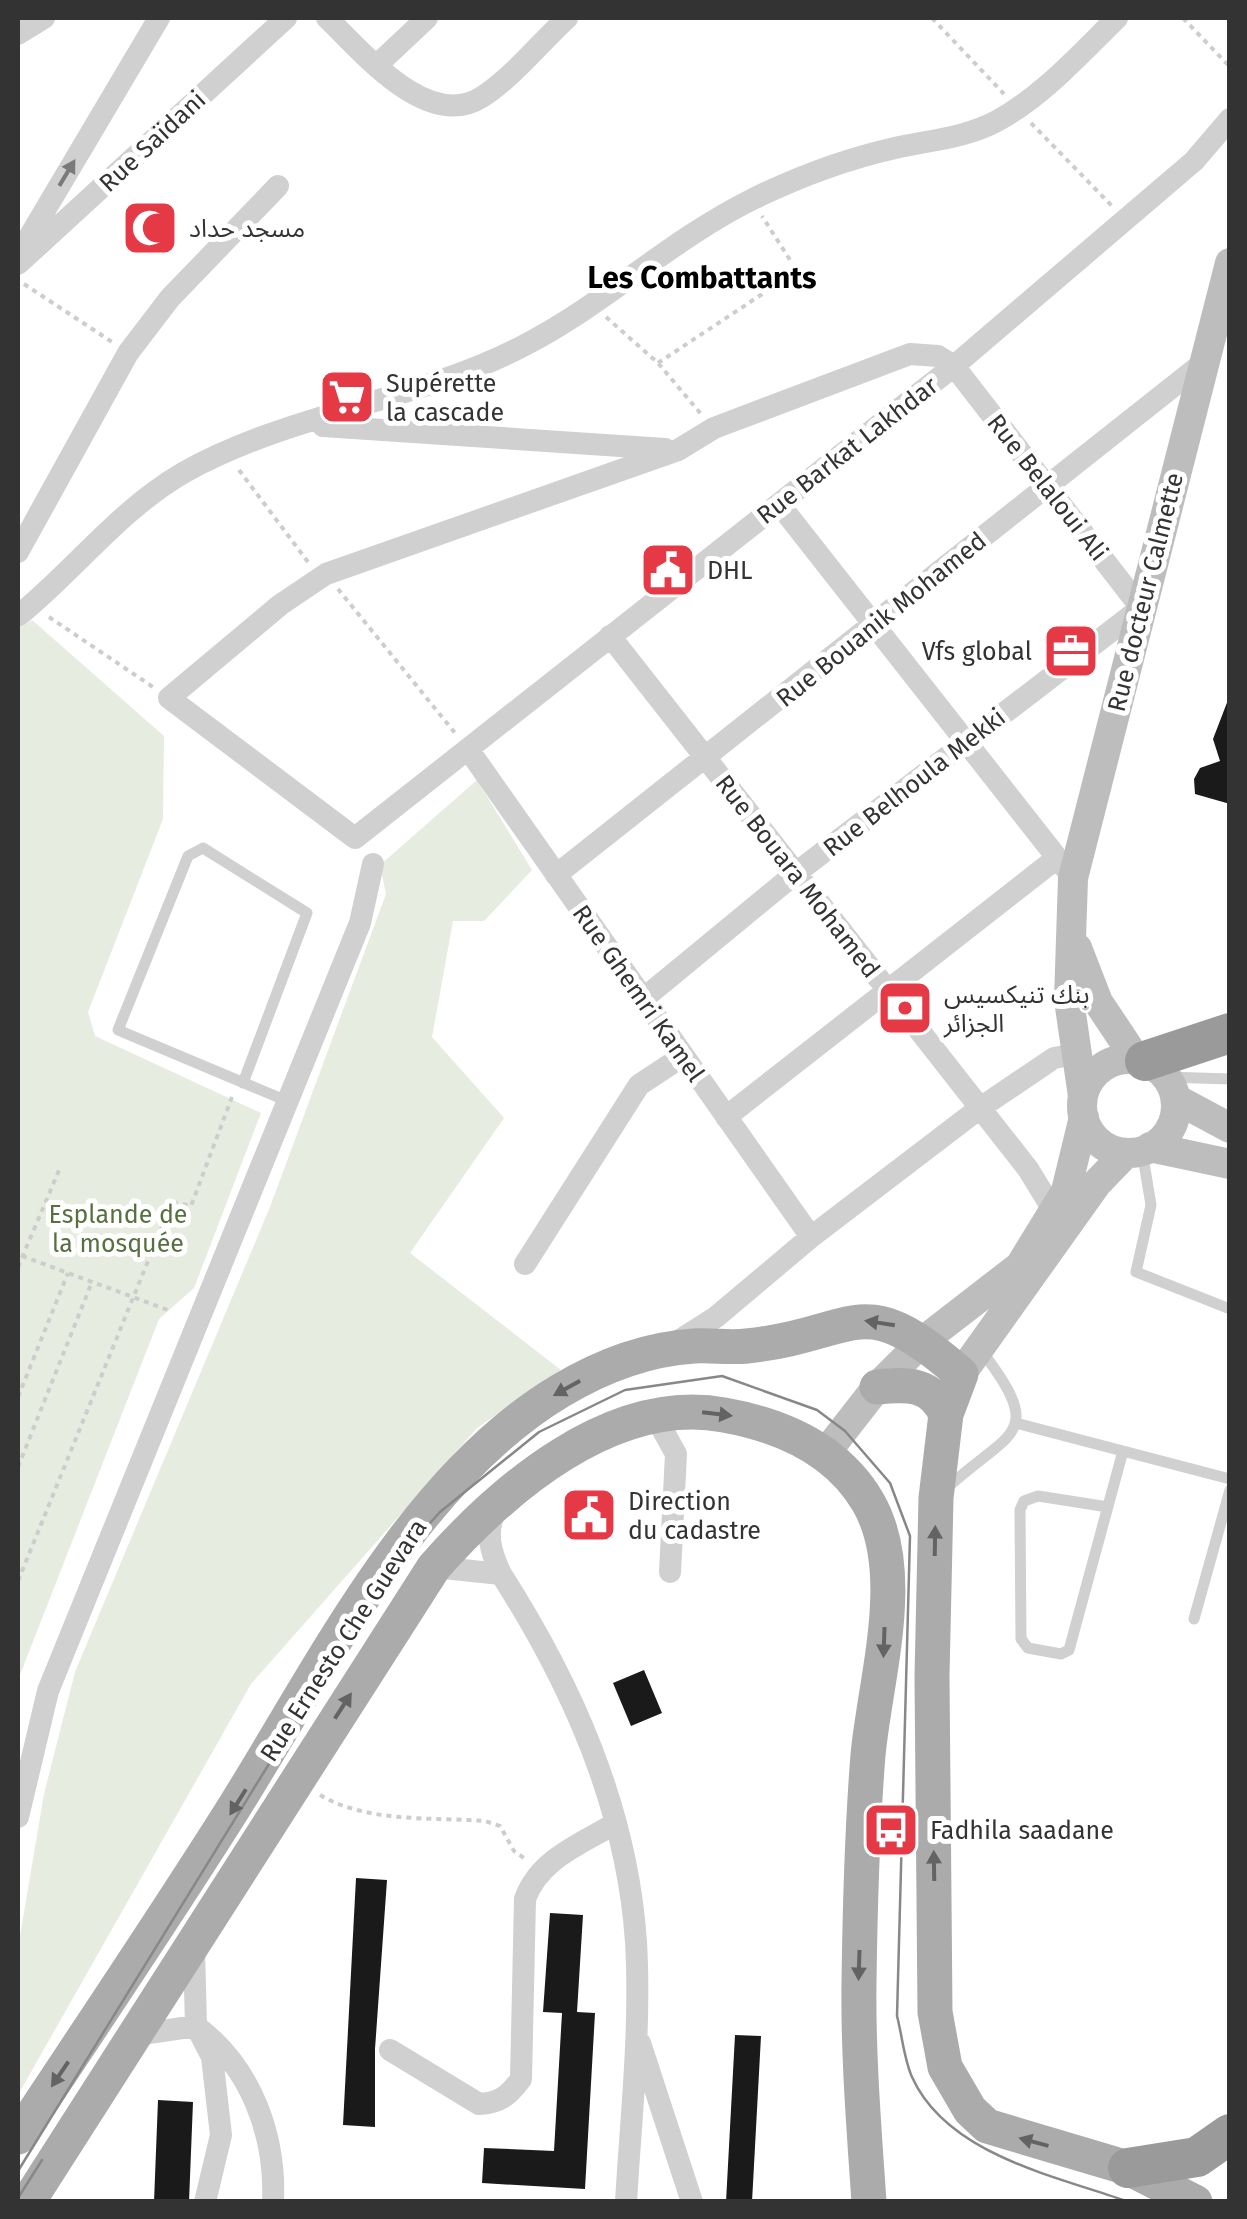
<svg xmlns="http://www.w3.org/2000/svg" width="1247" height="2219" font-family="'Fira Sans','Noto Sans Arabic',sans-serif">
  <rect width="100%" height="100%" fill="#fff"/>
  <path fill="#e6ecdf" d="M32,620l132,116 -1,83 -75,193 7,24 166,77 -67,175 -35,31 -141,361v-1051z
    M477,780l55,90 -48,51h-31l-21,116 72,81 -94,135 151,117 -84,58 -226,256 -233,411v-147l26,-154 31,-122 195,-465 116,-313 -6,-29z"/>
  <path fill="#1a1a1a" d="M1228,700h2v104l-35,-10 -1,-15 6,-11 20,-7 -7,-22z
    M644,1670l18,43 -31,13 -18,-43z
    M356,1878l31,2 -12,169v78l-32,-2z
    M550,1913l33,2 -6,97 18,1 -10,176 -103,-6 2,-35 70,3 8,-138 -19,-1z
    M735,2035l26,1 -9,166h-26z
    M158,2100l35,2 -4,100h-35z"/>
  <g fill="none" stroke-linecap="round" stroke-linejoin="round">
    <path stroke="#cdcdcd" stroke-width="4" stroke-dasharray="5 5" stroke-linecap="butt" d="M932,18l72,76
      M1183,18l47,49
      M1031,123l81,83
      M24,284l88,58
      M606,317l52,46 43,51
      M658,363l139,-92 -35,-55
      M239,470l69,92
      M338,589l117,144
      M49,617l104,70
      M22,1256l146,54
      M18,1267l42,-99
      M18,1397l50,-124
      M18,1467l74,-185
      M18,1581l154,-379 19,4 41,-109
      M320,1795c48,28 110,22 165,26l15,5 14,25 10,7"/>
    <path stroke="#d0d0d0" stroke-width="11" d="M1166,1077l64,2
      M243,1083l64,-170 -104,-65 -15,8 -70,174 169,71
      M1142,1151l9,54 -15,67 94,37
      M1016,1423l214,56
      M947,1488c64,-59 100,-51 34,-138
      M1108,1507l-70,-11 -14,5 -4,9 1,129 7,9 33,6 8,-4 54,-199
      M1194,1619l36,-129"/>
    <path stroke="#d0d0d0" stroke-width="22" d="M327,18c34,32 100,114 155,79 30,-19 58,-54 85,-79
      M18,34l26,-16
      M377,65l50,-47
      M19,254l140,-236
      M18,264l268,-246
      M323,426l342,23
      M779,504l294,374
      M18,552l110,-199 42,-55 108,-112
      M18,616c57,-46 100,-105 165,-143 106,-60 232,-71 340,-127 82,-42 147,-106 230,-147 45,-22 93,-40 142,-51 35,-8 70,-10 102,-27 46,-25 83,-67 120,-103
      M610,636l418,533 27,44
      M468,749l343,488
      M556,875l648,-513
      M643,999l153,-126 345,-265 -187,-242 -16,-10 -28,-2 -196,74 -36,22 -352,124 -46,31 -111,93 186,140 599,-472 240,-205 36,-42
      M726,1117l331,-259
      M525,1264l114,-179 44,-29
      M675,1343l41,-26 95,-80 169,-129 74,-50 21,-4
      M655,1416l21,38 -6,118
      M434,1567l67,7c-11,-23 -16,-41 -5,-66
      M501,1574c71,111 126,234 135,368 5,86 -5,174 -10,260
      M18,1817l30,-126 312,-768 13,-59
      M194,1949l2,77 16,31 9,78 -16,67
      M135,2035l61,-9c55,41 80,109 77,176
      M640,2043l52,159
      M390,2050l89,54c21,-1 29,-8 42,-25l4,-180c14,-40 56,-55 91,-76"/>
    <path stroke="#bdbdbd" stroke-width="30" d="M1077,948l21,54 38,57
      M1082 1106a47 47 0 1 1 94 0a47 47 0 1 1-94 0Z
      M1083,1096l-14,-96 4,-122 157,-615
      M1176,1099l54,29
      M1150,1147l80,17
      M961,1374l136,-191 29,-30
      M824,1455l53,-68 46,-46 97,-75 46,-75 18,-74"/>
    <path stroke="#ababab" stroke-width="35" d="M877,1387c31,-3 54,-4 69,27
      M18,2137c72,-109 145,-217 215,-328 89,-142 180,-330 327,-418 40,-24 87,-42 134,-45 18,-1 36,2 53,0 113,-12 112,-61 214,28l-15,40 -10,84 -4,178 3,336 10,55 25,43 17,16 141,42 67,34
      M28,2202l406,-635c68,-77 178,-173 290,-152 56,10 113,34 144,87 41,70 7,177 0,253 -6,75 -8,152 -9,227 -1,73 5,147 10,220"/>
    <path stroke="#9a9a9a" stroke-width="40" d="M1145,1061l85,-28
      M1128,2168l69,-11 33,-23"/>
    <path stroke="#888" stroke-width="2.5" d="M18,2171l373,-605 49,-54 99,-80 86,-42 97,-14 95,34 28,21 45,52 20,53 -13,480c5,19 7,43 15,61 35,78 144,99 217,125
      M18,2198l24,-38"/>
  </g>
  <defs><path id="oneway-solid" d="M-6-.8H1V-3.2L6.5 0L1 3.2V.8H-6Z" transform="scale(2.5)"/></defs>
  <use fill="#7a7a7a" href="#oneway-solid" transform="translate(67 173) rotate(-59)"/>
  <g fill="#636363">
    <use href="#oneway-solid" transform="translate(880 1323) rotate(-171)"/>
    <use href="#oneway-solid" transform="translate(567 1388) rotate(151)"/>
    <use href="#oneway-solid" transform="translate(717 1414) rotate(7)"/>
    <use href="#oneway-solid" transform="translate(935 1541) rotate(-89)"/>
    <use href="#oneway-solid" transform="translate(884 1642) rotate(92)"/>
    <use href="#oneway-solid" transform="translate(343 1706) rotate(-57)"/>
    <use href="#oneway-solid" transform="translate(238 1802) rotate(122)"/>
    <use href="#oneway-solid" transform="translate(934 1866) rotate(-91)"/>
    <use href="#oneway-solid" transform="translate(859 1965) rotate(92)"/>
    <use href="#oneway-solid" transform="translate(60 2074) rotate(124)"/>
    <use href="#oneway-solid" transform="translate(1034 2142) rotate(-165)"/>
  </g>
  <defs>
    <g id="mosque-square" transform="scale(2.875)"><rect x="-9" y="-9" width="18" height="18" rx="4" fill="#e63946" stroke="#fff"/><path d="M3.5-4.9A6 6 0 1 0 3.5 4.9A5 5 0 1 1 3.5-4.9Z" fill="#fff"/></g>
    <g id="supermarket-square" transform="scale(2.875)"><rect x="-9" y="-9" width="18" height="18" rx="4" fill="#e63946" stroke="#fff"/><path d="M-6-5.5h2.5l.6 2H6L4.5 2H-2.5L-4.4-4H-6ZM-1.5 3.2a1.3 1.3 0 1 0 .1 0ZM3 3.2a1.3 1.3 0 1 0 .1 0Z" fill="#fff"/></g>
    <g id="civic-square" transform="scale(2.875)"><rect x="-9" y="-9" width="18" height="18" rx="4" fill="#e63946" stroke="#fff"/><path d="M-.6-6.5H3V-4.5H.6V-3L4-1V1h2V6H-6V1h2V-1L-.6-3ZM-1.2 2.5V6h2.4V2.5Z" fill="#fff"/></g>
    <g id="office-square" transform="scale(2.875)"><rect x="-9" y="-9" width="18" height="18" rx="4" fill="#e63946" stroke="#fff"/><path d="M-6-3h4V-5.5h4V-3h4V5H-6ZM-1-4.5V-3h2v-1.5ZM-6 0V1H6V0Z" fill="#fff"/></g>
    <g id="bank-square" transform="scale(2.875)"><rect x="-9" y="-9" width="18" height="18" rx="4" fill="#e63946" stroke="#fff"/><path d="M-6-4H6V4H-6ZM0-2.3a2.3 2.3 0 1 0 0 4.6a2.3 2.3 0 1 0 0-4.6Z" fill="#fff"/></g>
    <g id="bus-square" transform="scale(2.875)"><rect x="-9" y="-9" width="18" height="18" rx="4" fill="#e63946" stroke="#fff"/><path d="M-5-6H5V4H4V6H2V4H-2V6H-4V4H-5ZM-3.5-4V0h7V-4ZM-3.5 1.2v1.5H-2V1.2ZM2 1.2v1.5H3.5V1.2Z" fill="#fff"/></g>
  </defs>
  <g fill-rule="evenodd">
    <use href="#mosque-square" x="150" y="228"/>
    <use href="#supermarket-square" x="347" y="397"/>
    <use href="#civic-square" x="668" y="570"/>
    <use href="#office-square" x="1071" y="651"/>
    <use href="#bank-square" x="905" y="1008"/>
    <use href="#civic-square" x="589" y="1515"/>
    <use href="#bus-square" x="891" y="1830"/>
  </g>
  <g text-anchor="middle" stroke-width="10" stroke-linejoin="round" paint-order="stroke">
    <g font-size="25" fill="#333" stroke="#fff">
      <text transform="translate(152 141) rotate(-43)" y="9">Rue Saïdani</text>
      <text transform="translate(847 450) rotate(-38)" y="9">Rue Barkat Lakhdar</text>
      <text transform="translate(1048 487) rotate(52)" y="9">Rue Belaloui Ali</text>
      <text transform="translate(1145 592) rotate(-76)" y="9">Rue docteur Calmette</text>
      <text transform="translate(881 619) rotate(-39)" y="9">Rue Bouanik Mohamed</text>
      <text transform="translate(914 782) rotate(-38)" y="9">Rue Belhoula Mekki</text>
      <text transform="translate(798 876) rotate(52)" y="9">Rue Bouara Mohamed</text>
      <text transform="translate(639 993) rotate(55)" y="9">Rue Ghemri Kamel</text>
      <text transform="translate(343 1640) rotate(-57)" y="9">Rue Ernesto Che Guevara</text>
    </g>
    <g font-size="25" fill="#333" stroke="#fff" text-anchor="start">
      <text x="189" y="237">مسجد حداد</text>
      <text x="386" y="392">Supérette<tspan x="386" dy="29">la cascade</tspan></text>
      <text x="707" y="579">DHL</text>
      <text x="1032" y="660" text-anchor="end">Vfs global</text>
      <text x="944" y="1003">بنك تنيكسيس<tspan x="944" dy="29">الجزائر</tspan></text>
      <text x="628" y="1510">Direction<tspan x="628" dy="29">du cadastre</tspan></text>
      <text x="930" y="1839">Fadhila saadane</text>
    </g>
    <g font-size="25" fill="#56703f" stroke="#fff">
      <text x="118" y="1223">Esplande de<tspan x="118" dy="29">la mosquée</tspan></text>
    </g>
    <g font-size="30" font-weight="bold" fill="#000" stroke="#fff">
      <text x="702" y="288">Les Combattants</text>
    </g>
  </g>
  <rect width="1247" height="2219" fill="none" stroke="#333333" stroke-width="40"/>
</svg>
